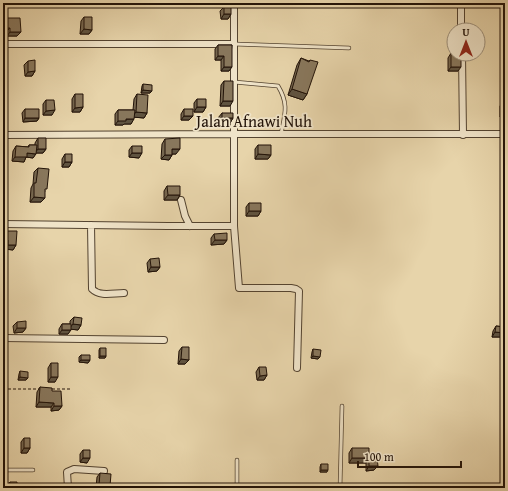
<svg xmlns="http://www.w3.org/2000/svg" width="508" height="491" font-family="'Gentium Book Plus',serif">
  <rect width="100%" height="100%" fill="#e7d4aa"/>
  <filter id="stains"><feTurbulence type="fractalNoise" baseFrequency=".005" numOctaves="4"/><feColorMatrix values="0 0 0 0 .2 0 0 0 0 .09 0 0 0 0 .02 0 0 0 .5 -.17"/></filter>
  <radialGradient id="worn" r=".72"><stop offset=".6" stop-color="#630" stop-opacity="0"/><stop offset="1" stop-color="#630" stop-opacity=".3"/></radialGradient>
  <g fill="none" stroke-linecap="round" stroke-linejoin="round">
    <g stroke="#534330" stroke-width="4.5">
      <path id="service" d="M234,44l115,4
        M234,82l44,4c11,18 7,28 3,48
        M3,470h30
        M237,488v-28
        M340,488l2,-82"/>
    </g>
    <g stroke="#534330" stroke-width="8">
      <path id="minor" d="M234,3v223l5,62h52l5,1 3,2 -2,77
        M461,3v27
        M3,44h231
        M462,54l1,81
        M3,135l232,-1h270
        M181,200l4,16 5,10
        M3,224l165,2h66
        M91,225l1,64c8,8 21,4 32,4
        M3,338l161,2
        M68,488l-1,-16 7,-3 30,2"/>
    </g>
    <path stroke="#221308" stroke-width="1" stroke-dasharray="3 2" stroke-linecap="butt" d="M3,389h37
      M52,389h20"/>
    <use href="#service" stroke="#efe3c8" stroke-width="3"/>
    <use href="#minor" stroke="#efe3c8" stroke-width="6"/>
  </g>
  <path fill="#75664f" stroke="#221308" d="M224,7l7,7 -3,5h-7l-1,-8z
    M84,17l8,13 -3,4h-9l1,-13z
    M7,18l10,18h-10l-1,-4h-3z
    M218,45h14l-3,26h-8v-11h-6v-11z
    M451,53l7,18h-10v-13z
    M301,58l8,3 1,-1 -3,34 -4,6 -15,-5 9,-30z
    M28,61l7,10 -3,5h-7l-1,-11z
    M224,81l6,25h-10l1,-21z
    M143,84l7,9h-9l1,-7z
    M75,94l8,13 -3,5h-8v-13z
    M137,94l10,19 -3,5 -10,-1 -3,7h-7l-1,1h-8v-11l3,-4h15l1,-11z
    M197,99l9,8 -3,5h-9v-9z
    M46,100l6,15h-9v-11z
    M503,102h2v15h-5v-11z
    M25,109l14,9 -2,3 -14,1 -1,-9z
    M184,109l9,7 -4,4h-8v-6z
    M222,113l11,5 -3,5h-12v-5z
    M38,138l8,11 -3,4h-7l-3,5 -7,-1 -2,5 -12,-1 1,-10 3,-5 12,1 1,-2h6v-2z
    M165,139l11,15h-4v1l-3,5 -8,-1 1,-15z
    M258,145l13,10 -3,4h-13v-10z
    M132,146l7,12 -10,-1v-7z
    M65,154l7,8 -3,5h-7v-8z
    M38,168l7,23 -4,11h-11l1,-14 2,-4 1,-12z
    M167,186l13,9 -3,5h-13v-9z
    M249,203l12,8 -3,5h-12v-9z
    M3,231l13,14 -3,5 -8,-1v-4z
    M214,234l13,6 -3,4 -13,1v-7z
    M150,259l10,8 -3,4 -9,1 -1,-9z
    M74,317l7,8 -3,5 -7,-1 -3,5h-9v-5l3,-5h8v-3z
    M17,322l9,6 -3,4 -9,1 -1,-7z
    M496,326l9,1v6l-3,4h-10l1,-6z
    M182,347l7,13 -4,4h-7l1,-13z
    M100,348l6,8 -1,2h-6v-8z
    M313,349l5,10 -7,-1 1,-6z
    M81,355l9,5 -2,3 -9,-1v-5z
    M51,363l4,19h-7v-14z
    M259,367l8,8 -3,5h-7l-1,-8z
    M20,371l6,9h-8l1,-6z
    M40,387l12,4 10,15 -3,4 -8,1v-4h-15l1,-15z
    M24,438l6,10 -3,5h-6v-11z
    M352,448l17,10 9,8 -4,4 -8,1v-8h-17v-10z
    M83,450l4,13 -7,-1v-8z
    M321,464l6,8h-7v-5z
    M100,473l10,13 -1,2h-13l1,-11z
    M10,482l7,6h-11v-2z"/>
  <path fill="#5f5340" stroke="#221308" d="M224,14h7l-3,5h-7z
    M3,28h7l-4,4h-3z
    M84,29l8,1 -3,4h-9z
    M10,32h11l-4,4h-10z
    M218,56h6l-3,4h-6z
    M224,67h8l-3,4h-8z
    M451,67h10l-3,4h-10z
    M35,71l-3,5h-7l3,-4z
    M292,89l15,5 -4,6 -15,-5z
    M143,90l9,1 -2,2h-9z
    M223,101h10l-3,5h-10z
    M83,107l-3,5h-8l3,-4z
    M197,107h9l-3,5h-9z
    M55,110l-3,5h-9l3,-4z
    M136,112l11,1 -3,5 -12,-1z
    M503,113h2v4h-5z
    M184,116h9l-4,4h-8z
    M25,118h14l-2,3 -14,1z
    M222,118h11l-3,5h-12z
    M126,119h8l-3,5h-7l-1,1h-8l3,-4z
    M38,149h8l-3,4h-8z
    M172,149h8l-4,5h-7z
    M27,153l9,1 -3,4 -7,-1 -2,5 -12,-1 3,-4z
    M132,153h10l-3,5 -10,-1z
    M258,154l13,1 -3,4h-13z
    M165,155h7l-3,5 -8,-1z
    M65,162h7l-3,5h-7z
    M168,195h12l-3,5h-13z
    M34,197l11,1 -4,4h-11z
    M249,211h12l-3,5h-12z
    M3,240h5l-3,5h-2z
    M215,240h12l-3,4 -13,1z
    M8,245h8l-3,5 -8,-1z
    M151,267h9l-3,4 -9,1z
    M73,324l8,1 -3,5 -9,-1z
    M17,328h9l-3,4 -9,1z
    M62,330h9l-3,4h-9z
    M495,332l10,1 -3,4h-10z
    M100,356h6l-1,2h-6z
    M313,356l7,1 -2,2 -7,-1z
    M181,359l8,1 -4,4h-7z
    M81,360h9l-2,3 -9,-1z
    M267,375l-3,5h-7l3,-4z
    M20,377l8,1 -2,2h-8z
    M51,377h7l-3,5h-7z
    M39,402l15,1 -3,4h-15z
    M54,406h8l-3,4 -8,1z
    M24,448h6l-3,5h-6z
    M83,458h7l-3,5 -7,-1z
    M352,458h17l-3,5h-17z
    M369,466h9l-4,4 -8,1z
    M321,470h7l-1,2h-7z
    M99,485l11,1 -1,2h-13z"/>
  <path fill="#88775c" stroke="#221308" d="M231,6v8h-7v-7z
    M3,16h4v2h13l1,14h-11v-4h-7z
    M84,17h8v13l-8,-1z
    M3,45h2v13h-2z
    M218,45h14v22h-8v-11h-6z
    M451,53h3v1h7v13h-10z
    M301,58l8,4 1,-2 8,2 -11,32 -15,-5z
    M35,60v11l-7,1v-11z
    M224,81h9v20h-10z
    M143,84l9,1v6l-9,-1z
    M75,94h8v13l-8,1z
    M137,94l11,1 -1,18 -11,-1z
    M197,99h9v8h-9z
    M46,100h8l1,10 -9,1z
    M503,102h2v11h-2z
    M25,109h14v9h-14z
    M184,109h9v7h-9z
    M118,110h17l-1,9h-8v2h-8z
    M222,113h11v5h-11z
    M38,138h8v11h-8z
    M180,138v11h-8v6h-7v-16z
    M29,145h8l-1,9 -9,-1v4h-12l1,-11 13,1z
    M258,145h13v10l-13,-1z
    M132,146h10v7h-10z
    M65,154h7v8h-7z
    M38,168l11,1 -2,20h-2v9l-11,-1v-14h2z
    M167,186h13v9h-12z
    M249,203h12v8h-12z
    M3,231h14l-1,14h-8v-5h-5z
    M227,233v7h-12l-1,-6z
    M159,258l1,9h-9l-1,-8z
    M74,317l8,1 -1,7 -8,-1z
    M26,321v7h-9v-6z
    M62,324h9v6h-9z
    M496,326l9,1v6l-10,-1z
    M182,347h7v13l-8,-1z
    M100,348h6v8h-6z
    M313,349l8,1 -1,7 -7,-1z
    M81,355h9v5h-9z
    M51,363h7v14h-7z
    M259,367h7l1,8 -7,1z
    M20,371l8,1v6l-8,-1z
    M40,387l12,1v3h9l1,15h-8v-3l-15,-1z
    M24,438h6v10h-6z
    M352,448h17v10h-17z
    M83,450h7v8h-7z
    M369,458h8l1,8h-9z
    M321,464h7v6h-7z
    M100,473l11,1 -1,12 -11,-1z
    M10,482h7v6h-7z
    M377,485h11v3h-11z"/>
  <g text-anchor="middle" stroke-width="3.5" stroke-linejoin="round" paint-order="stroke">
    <g font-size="16" fill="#221308" stroke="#efe3c8">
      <text x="254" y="127">Jalan Afnawi Nuh</text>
    </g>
  </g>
  <rect width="508" height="491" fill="none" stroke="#e7d4aa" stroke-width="16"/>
  <rect x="4" y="4" width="500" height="483" fill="none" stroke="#221308" stroke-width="2"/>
  <rect x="8" y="8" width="492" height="475" fill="none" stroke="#221308"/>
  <g transform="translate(466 42)"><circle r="19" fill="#efe3c8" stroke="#9d907b"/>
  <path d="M0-3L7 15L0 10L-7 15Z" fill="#8f2418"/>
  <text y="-6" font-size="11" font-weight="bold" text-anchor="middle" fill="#221308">U</text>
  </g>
  <path d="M358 461v6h103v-6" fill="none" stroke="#221308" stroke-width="2"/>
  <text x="364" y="461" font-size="12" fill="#221308" stroke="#efe3c8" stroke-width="3" paint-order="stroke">100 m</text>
  <rect width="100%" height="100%" filter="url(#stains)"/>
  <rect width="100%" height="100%" fill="url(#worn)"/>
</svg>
